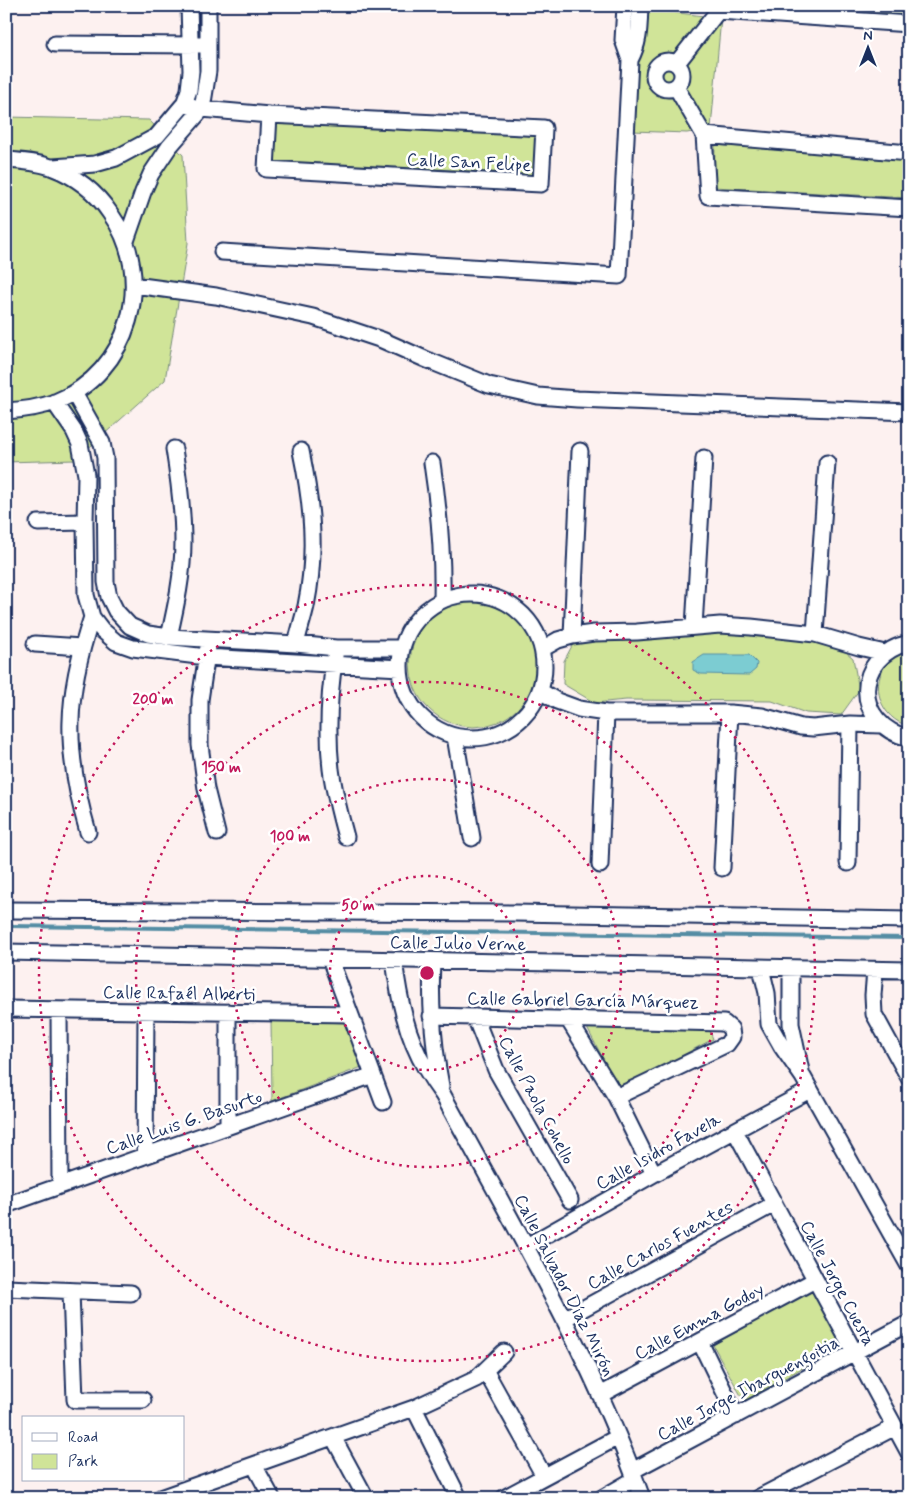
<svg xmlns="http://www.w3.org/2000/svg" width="915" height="1504" font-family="Mynerve,sans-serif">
  <rect width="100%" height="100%" fill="#fdf1f0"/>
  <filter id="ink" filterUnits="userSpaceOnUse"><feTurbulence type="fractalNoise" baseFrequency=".02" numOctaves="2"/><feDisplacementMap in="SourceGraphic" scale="10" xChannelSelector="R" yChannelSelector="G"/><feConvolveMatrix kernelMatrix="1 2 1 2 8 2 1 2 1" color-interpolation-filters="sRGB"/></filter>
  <g filter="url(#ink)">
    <path fill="#d0e498" stroke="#768a7b" d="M753,6h156v9z
      M645,9l76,9 -10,110 -24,5 -55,-2 3,-52z
      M6,117l143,3 34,35 5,88 -23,137 -90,80 -69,2z
      M273,120l264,12 -2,46 -262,-15z
      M715,145l194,15v38l-195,-11z
      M410 664a63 63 0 1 1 126 0a63 63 0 1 1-126 0Z
      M730,630l71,11 31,-1 21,18 6,32 -18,25 -35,-2 -34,-12 -146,-1 -31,3 -32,-19 1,-23 9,-17 27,-7z
      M909,650v76c-29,-7 -41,-43 -20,-65 5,-6 12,-8 20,-11z
      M271,1020l77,3 14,44 -90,34z
      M591,1024l117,2 5,13 -94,50 -32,-61z
      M812,1290l31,55 -99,56 -31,-56z"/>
    <path fill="#7bccd2" stroke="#558da4" d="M704,655h45l8,8 -1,6 -7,6 -48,-1 -8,-4v-8z"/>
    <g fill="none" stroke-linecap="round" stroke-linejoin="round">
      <path stroke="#558da4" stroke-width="4" d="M11,926l898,12"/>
      <g stroke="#1b2f5e" stroke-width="19">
        <path id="minor" d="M625,6l-2,34 7,20
          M718,11l191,13
          M55,44l145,1
          M654 75a14 14 0 1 1 28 0a14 14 0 1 1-28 0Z
          M677,63l41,-52v-5
          M676,87l28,48 4,61 201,12
          M184,104l18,5 67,6 275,13 -3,56 -275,-15 3,-54
          M704,135l205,18
          M6,160c16,1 30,2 45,7 24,9 45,25 59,46 47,65 20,160 -55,189 -16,6 -32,8 -49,9
          M53,167l42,-3 21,-6 41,-22 27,-32 5,-14 2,-19 -2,-65
          M126,241l17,-49 8,-18 18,-27 33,-38 6,-38v-65
          M222,252l397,24 11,-216c10,-19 9,-33 10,-54
          M134,285l82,11 97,21 69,23 43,19 64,26 49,11 39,3 332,13
          M74,393l28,50 3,15 1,124 3,15 7,14 14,15 18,8 21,3 127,7 40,4h66
          M54,402l20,29 6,13 6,31 -1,47 1,73 6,22 10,13 14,12 17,6 73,9 194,11
          M432,463c7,46 11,91 10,137
          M38,523l47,-1
          M400 666a72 72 0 1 1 144 0a72 72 0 1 1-144 0Z
          M694,627l10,-169
          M815,634l12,-171
          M572,636l8,-185
          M169,637c7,-31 14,-63 14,-95 0,-32 -4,-62 -9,-93
          M909,643c-56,12 -57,82 0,95
          M35,644l47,3
          M296,644c3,-13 7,-25 10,-38 11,-54 6,-102 -5,-155
          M208,647l-8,53v45l6,44 11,44
          M542,649l16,-9 14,-4 22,-3 43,-1 83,-7 31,2 64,7 44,13 26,6
          M335,656c-6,37 -8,75 -4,113 3,23 9,46 15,68
          M540,691l17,10 22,8 27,4h124l32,3 39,11 12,1 37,-4 31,1
          M455,736l17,102
          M88,832c-24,-81 -23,-136 4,-215
          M848,863l2,-139
          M600,865l6,-152
          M722,868l8,-155
          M6,910l509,3 394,7
          M6,952l903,18
          M330,959l53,143
          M394,960c5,38 12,76 32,109 5,9 11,18 17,26 71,131 149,262 199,403
          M432,961c-2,43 1,84 9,125
          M761,968l6,25 2,31 13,23 21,30 106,189
          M791,968v56l10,47
          M875,970l-2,25 1,19 35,64
          M6,1009l344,5
          M59,1010l1,176
          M228,1012v114
          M431,1016l293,7 7,6 1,8 -5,7 -111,53
          M475,1017l21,53 74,130
          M568,1019l48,78 38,77
          M735,1131l174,322
          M145,1156l1,-145
          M6,1205l367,-130
          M525,1247l129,-73 156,-84
          M6,1288l125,5
          M71,1291l4,109h68
          M564,1319l210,-115
          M700,1342l36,74
          M485,1370l59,106
          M600,1395l215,-115
          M414,1408l45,90
          M333,1437l33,61
          M254,1465l18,33
          M632,1471l277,-148
          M160,1498l254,-90 62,-29 28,-27
          M504,1498l114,-61
          M602,1498l33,-19
          M758,1498l137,-71"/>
      </g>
      <use href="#minor" stroke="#fff" stroke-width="15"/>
    </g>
  </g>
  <g fill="none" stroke="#c2185b" stroke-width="2.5" stroke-dasharray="2.5 5">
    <circle cx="427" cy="973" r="97"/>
    <circle cx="427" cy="973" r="194"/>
    <circle cx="427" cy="973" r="291"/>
    <circle cx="427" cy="973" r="388"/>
  </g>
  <g text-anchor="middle" stroke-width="5" stroke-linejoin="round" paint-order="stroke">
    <g font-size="18" fill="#1b2f5e" stroke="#fff">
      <text transform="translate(469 162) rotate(3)" y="6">Calle San Felipe</text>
      <text transform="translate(458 943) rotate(1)" y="6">Calle Julio Verne</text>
      <text transform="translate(179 993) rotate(1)" y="6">Calle Rafaél Alberti</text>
      <text transform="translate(583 1000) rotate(1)" y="6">Calle Gabriel García Márquez</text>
      <text transform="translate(537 1100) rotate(62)" y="6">Calle Paola Cohello</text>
      <text transform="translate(184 1122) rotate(-19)" y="6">Calle Luis G. Basurto</text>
      <text transform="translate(658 1151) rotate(-29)" y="6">Calle Isidro Favela</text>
      <text transform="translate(660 1245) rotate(-29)" y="6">Calle Carlos Fuentes</text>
      <text transform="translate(838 1283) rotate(62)" y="6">Calle Jorge Cuesta</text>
      <text transform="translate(565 1285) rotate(63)" y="6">Calle Salvador Díaz Mirón</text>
      <text transform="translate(699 1321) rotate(-28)" y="6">Calle Emma Godoy</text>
      <text transform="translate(748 1388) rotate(-28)" y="6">Calle Jorge Ibarguengoitia</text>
    </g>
  </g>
  <circle cx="427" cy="973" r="8" fill="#c2185b" stroke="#fff" stroke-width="2.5"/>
  <g font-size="15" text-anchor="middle" font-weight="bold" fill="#c2185b" stroke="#fff" stroke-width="5" stroke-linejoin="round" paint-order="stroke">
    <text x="153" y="704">200 m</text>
    <text x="221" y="772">150 m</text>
    <text x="290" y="841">100 m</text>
    <text x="358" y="910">50 m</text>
  </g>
  <rect width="915" height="1504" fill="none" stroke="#fff" stroke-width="25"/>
  <rect x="12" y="12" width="890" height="1479" fill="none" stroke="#1b2f5e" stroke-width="2" filter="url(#ink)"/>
  <rect x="22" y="1416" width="162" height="65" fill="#ffffff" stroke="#a4acbf"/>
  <rect x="32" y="1433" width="25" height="8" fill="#ffffff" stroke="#a4acbf"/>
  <text x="68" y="1442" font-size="15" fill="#1b2f5e">Road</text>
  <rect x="32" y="1454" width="25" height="15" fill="#d0e498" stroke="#a4acbf"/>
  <text x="68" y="1466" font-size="15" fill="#1b2f5e">Park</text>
  <g transform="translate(868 48)" stroke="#ffffff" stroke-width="4" paint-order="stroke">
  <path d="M0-4L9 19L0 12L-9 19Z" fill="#1b2f5e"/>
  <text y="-8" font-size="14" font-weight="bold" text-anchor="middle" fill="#1b2f5e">N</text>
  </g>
</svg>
